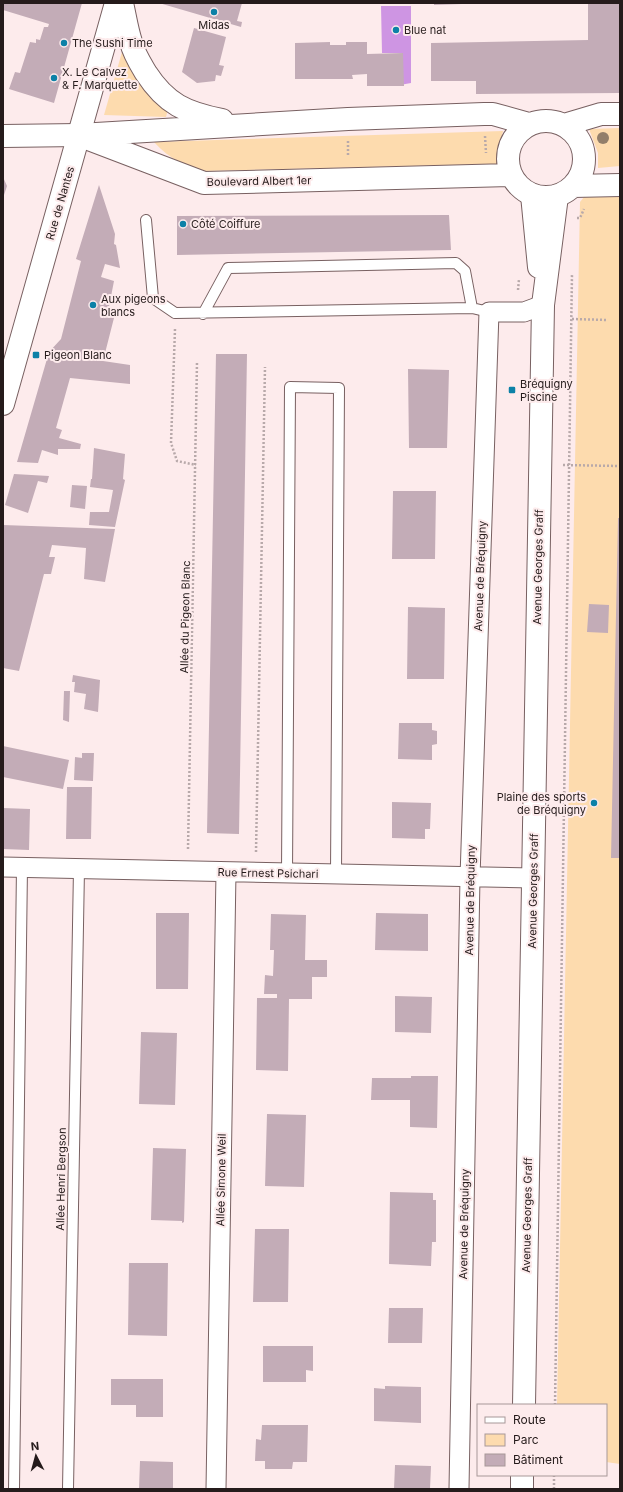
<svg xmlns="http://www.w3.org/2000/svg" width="623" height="1492" font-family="Inter,sans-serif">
  <rect width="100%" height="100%" fill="#fdebec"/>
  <path fill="#fddbae" d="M122,52l9,16 37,41 -2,8 -62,-2z
    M620,128v38l-22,2v-15l-9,-24z
    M503,131l-3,13 -1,20 -294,7c-23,-7 -34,-11 -51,-29z
    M620,196v1268l-14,-2v-57h-49l23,-1203 4,-5z"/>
  <path fill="#ce95e3" d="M381,6h30v77l-11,2 3,-32h-21z"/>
  <path fill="#c3acb7" d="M3,3h79l-28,100 -45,-14 6,-17 5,1 10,-31 6,1v-4l4,1 4,-13h4l1,-3 -46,-14z
    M159,3h83l-5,18 5,1 -1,5z
    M434,3h28v1l-28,1z
    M588,3h32v90l-144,1v-13h-45v-38l157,-3z
    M194,28l32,9 -7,28 5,1 -3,10 -5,-1 -1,6 -18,2 -15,-11z
    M330,42v3h16v-3h21v12l36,-1 1,33h-37v-12l-15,1 1,4h-58v-36z
    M3,177l4,9 -4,12z
    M99,185l16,49 -1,10 2,1 4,23 -15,-4 -4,13 13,4 -6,31 7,2 -12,47 27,4v19l-60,-6 -14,50 6,2 -3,8 22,6 -1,5h-22v6l-16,-5 -4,13 -21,-1 32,-110 12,-13 20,-78 -5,-2z
    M449,215l2,35 -274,5v-39z
    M216,354h31l-8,480 -32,-1z
    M408,369l41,1 -2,78h-38z
    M94,448l31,6 -2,25 2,1 -10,47 -26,-2 1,-13h19l4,-22 -23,-3 1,-8h1z
    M14,474l35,2 -2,7 -9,-2 -10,32 -23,-8z
    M72,485l15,1 -2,23 -15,-2z
    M393,491h43l-1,68h-43z
    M618,518h2v340h-9z
    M3,525l112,4 -10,53 -21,-3 2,-31 -34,-3 -3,12h6l-4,17h-7l-25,97 -16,-3z
    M589,604l20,1 -1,28 -21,-1z
    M408,607l37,1 -1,71h-37z
    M73,675l27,5 -2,32 -14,-3 2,-15 -12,-2 1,-10h-3z
    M64,691h6l-1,31 -6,-2z
    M399,723h33v7l5,1v13l-5,1v15l-34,-1z
    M3,746l66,14 -6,29 -60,-12z
    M82,753h12l-1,28 -19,-1 1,-23 7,1z
    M67,787h25l-1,52h-25z
    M392,802l39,1 -1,26h-5v10l-33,-1z
    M3,808l27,1 -1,41 -26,-1z
    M156,913h33l-1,76h-32z
    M376,913l52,1v37l-53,-1z
    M271,914l35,1 -1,45h22v17h-15v22h-23l-1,72 -32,-1 1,-72h20v-4h-13l1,-19 8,1 1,-26h-4z
    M395,996l37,1 -1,36 -36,-1z
    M141,1032l36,1 -2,72 -36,-1z
    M411,1076h27l-1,52 -27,-1v-27h-39l1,-22h39z
    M267,1114l39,1 -2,72 -39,-1z
    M153,1148l33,1 -2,73 -2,1v-2l-31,-1z
    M390,1192l43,1v7h3v42h-4l-1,24 -42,-2z
    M255,1229h34l-1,73h-35z
    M129,1263h39l-1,73 -39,-1z
    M389,1308h34l-1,35h-34z
    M263,1346h50v25l-7,-1v12h-43z
    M111,1379h52v38h-27v-12h-25z
    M385,1386l36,1v36l-47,-2v-33l11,1z
    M262,1425h46l-1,37h-14l-1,7h-27v-8h-10l1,-22 5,1z
    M140,1461l33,1v27h-34z
    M395,1465l36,1 -1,23h-36z"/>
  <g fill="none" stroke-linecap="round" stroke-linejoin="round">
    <g stroke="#786061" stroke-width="12">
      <path id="service" d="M146,220l7,78 22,15 297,-5 17,4
        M203,314l25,-46 228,-5 9,8 7,37
        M287,873l3,-486 49,1 -3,486
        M14,1489l8,-622
        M68,1489l11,-620"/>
    </g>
    <g stroke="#786061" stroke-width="21">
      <path id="minor" d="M3,867l530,11
        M216,1489l10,-617
        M459,1489l11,-612 19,-565h35l19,-7"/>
    </g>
    <g stroke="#786061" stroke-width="24">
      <path id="tertiary" d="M3,136l76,-1
        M532,195l7,72
        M524,1405l19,-1100 14,-109
        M522,1489v-14"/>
    </g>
    <g stroke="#786061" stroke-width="24">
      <path id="secondary" d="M122,3c3,13 5,27 9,39 3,12 9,21 15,31 20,31 40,40 76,47
        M508 159a38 38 0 1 1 76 0a38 38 0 1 1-76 0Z
        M564,125l37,-11h19
        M79,135l269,-16 136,-5h9l36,10
        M86,138l118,45 306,-8
        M573,186l47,-1"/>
    </g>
    <g stroke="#786061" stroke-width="24">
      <path id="primary" d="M3,404l113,-401"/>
    </g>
    <path stroke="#b8a9aa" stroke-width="2.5" stroke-dasharray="2 2" stroke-linecap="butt" d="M485,136l1,17
      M348,141v15
      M577,218h3l4,-9
      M518,290l1,-11
      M572,319l36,1
      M175,329l-4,114 6,18 19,4
      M563,465l57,1
      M188,849l9,-487
      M256,852l9,-485
      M555,1405l17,-1131
      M554,1489v-14"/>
    <use href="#service" stroke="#fff" stroke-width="10"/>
    <use href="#minor" stroke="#fff" stroke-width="19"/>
    <use href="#tertiary" stroke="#fff" stroke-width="22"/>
    <use href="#secondary" stroke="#fff" stroke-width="22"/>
    <use href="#primary" stroke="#fff" stroke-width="22"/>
  </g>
  <circle fill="#927e6a" cx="603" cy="138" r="6"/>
  <g fill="#0c81a7" stroke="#fdebec" stroke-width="1.5">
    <circle cx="214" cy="12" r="4"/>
    <circle cx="396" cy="30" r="4"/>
    <circle cx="64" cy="43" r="4"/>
    <circle cx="54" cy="78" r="4"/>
    <circle cx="183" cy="224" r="4"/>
    <circle cx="93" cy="305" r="4"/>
    <rect x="32" y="351" width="8" height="8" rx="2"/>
    <rect x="508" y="386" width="8" height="8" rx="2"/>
    <circle cx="594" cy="803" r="4"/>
  </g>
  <g text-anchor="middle" stroke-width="4" stroke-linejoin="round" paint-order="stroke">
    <g font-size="11" fill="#251b1b" stroke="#fdebec" text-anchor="start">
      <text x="214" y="29" text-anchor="middle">Midas</text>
      <text x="404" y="34">Blue nat</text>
      <text x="72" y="47">The Sushi Time</text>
      <text x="62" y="76">X. Le Calvez<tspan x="62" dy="13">&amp; F. Marquette</tspan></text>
      <text x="191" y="228">Côté Coiffure</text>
      <text x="101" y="303">Aux pigeons<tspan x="101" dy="13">blancs</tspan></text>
      <text x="44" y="359">Pigeon Blanc</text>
      <text x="520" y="388">Bréquigny<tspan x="520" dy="13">Piscine</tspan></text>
      <text x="586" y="801" text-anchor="end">Plaine des sports<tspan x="586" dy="13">de Bréquigny</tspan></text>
    </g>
    <g font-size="11" fill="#251b1b" stroke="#fdebec">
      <text transform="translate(259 181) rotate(-1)" y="4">Boulevard Albert 1er</text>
      <text transform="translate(60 203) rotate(-74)" y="4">Rue de Nantes</text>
      <text transform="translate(538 567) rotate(-89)" y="4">Avenue Georges Graff</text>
      <text transform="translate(480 576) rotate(-88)" y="4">Avenue de Bréquigny</text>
      <text transform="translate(185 617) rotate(-89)" y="4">Allée du Pigeon Blanc</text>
      <text transform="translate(268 873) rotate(1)" y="4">Rue Ernest Psichari</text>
      <text transform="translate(533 891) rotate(-89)" y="4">Avenue Georges Graff</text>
      <text transform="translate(470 900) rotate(-89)" y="4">Avenue de Bréquigny</text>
      <text transform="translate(61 1179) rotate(-89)" y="4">Allée Henri Bergson</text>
      <text transform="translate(221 1180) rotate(-89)" y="4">Allée Simone Weil</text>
      <text transform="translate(527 1215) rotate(-89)" y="4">Avenue Georges Graff</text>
      <text transform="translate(464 1224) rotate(-89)" y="4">Avenue de Bréquigny</text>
    </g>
  </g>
  <rect width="623" height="1492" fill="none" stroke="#251b1b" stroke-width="8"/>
  <rect x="477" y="1404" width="130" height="72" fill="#fdebec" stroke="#a79898"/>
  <rect x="485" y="1417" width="20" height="6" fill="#ffffff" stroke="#a79898"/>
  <text x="513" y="1424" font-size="12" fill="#251b1b">Route</text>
  <rect x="485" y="1434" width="20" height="12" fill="#fddbae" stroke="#a79898"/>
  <text x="513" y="1444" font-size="12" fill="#251b1b">Parc</text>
  <rect x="485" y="1454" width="20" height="12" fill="#c3acb7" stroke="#a79898"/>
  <text x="513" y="1464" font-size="12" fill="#251b1b">Bâtiment</text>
  <g transform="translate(36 1456) rotate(354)" stroke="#fdebec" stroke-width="3" paint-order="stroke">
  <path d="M0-3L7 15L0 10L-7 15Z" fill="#251b1b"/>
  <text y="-6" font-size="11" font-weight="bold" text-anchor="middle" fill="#251b1b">N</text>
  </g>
</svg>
